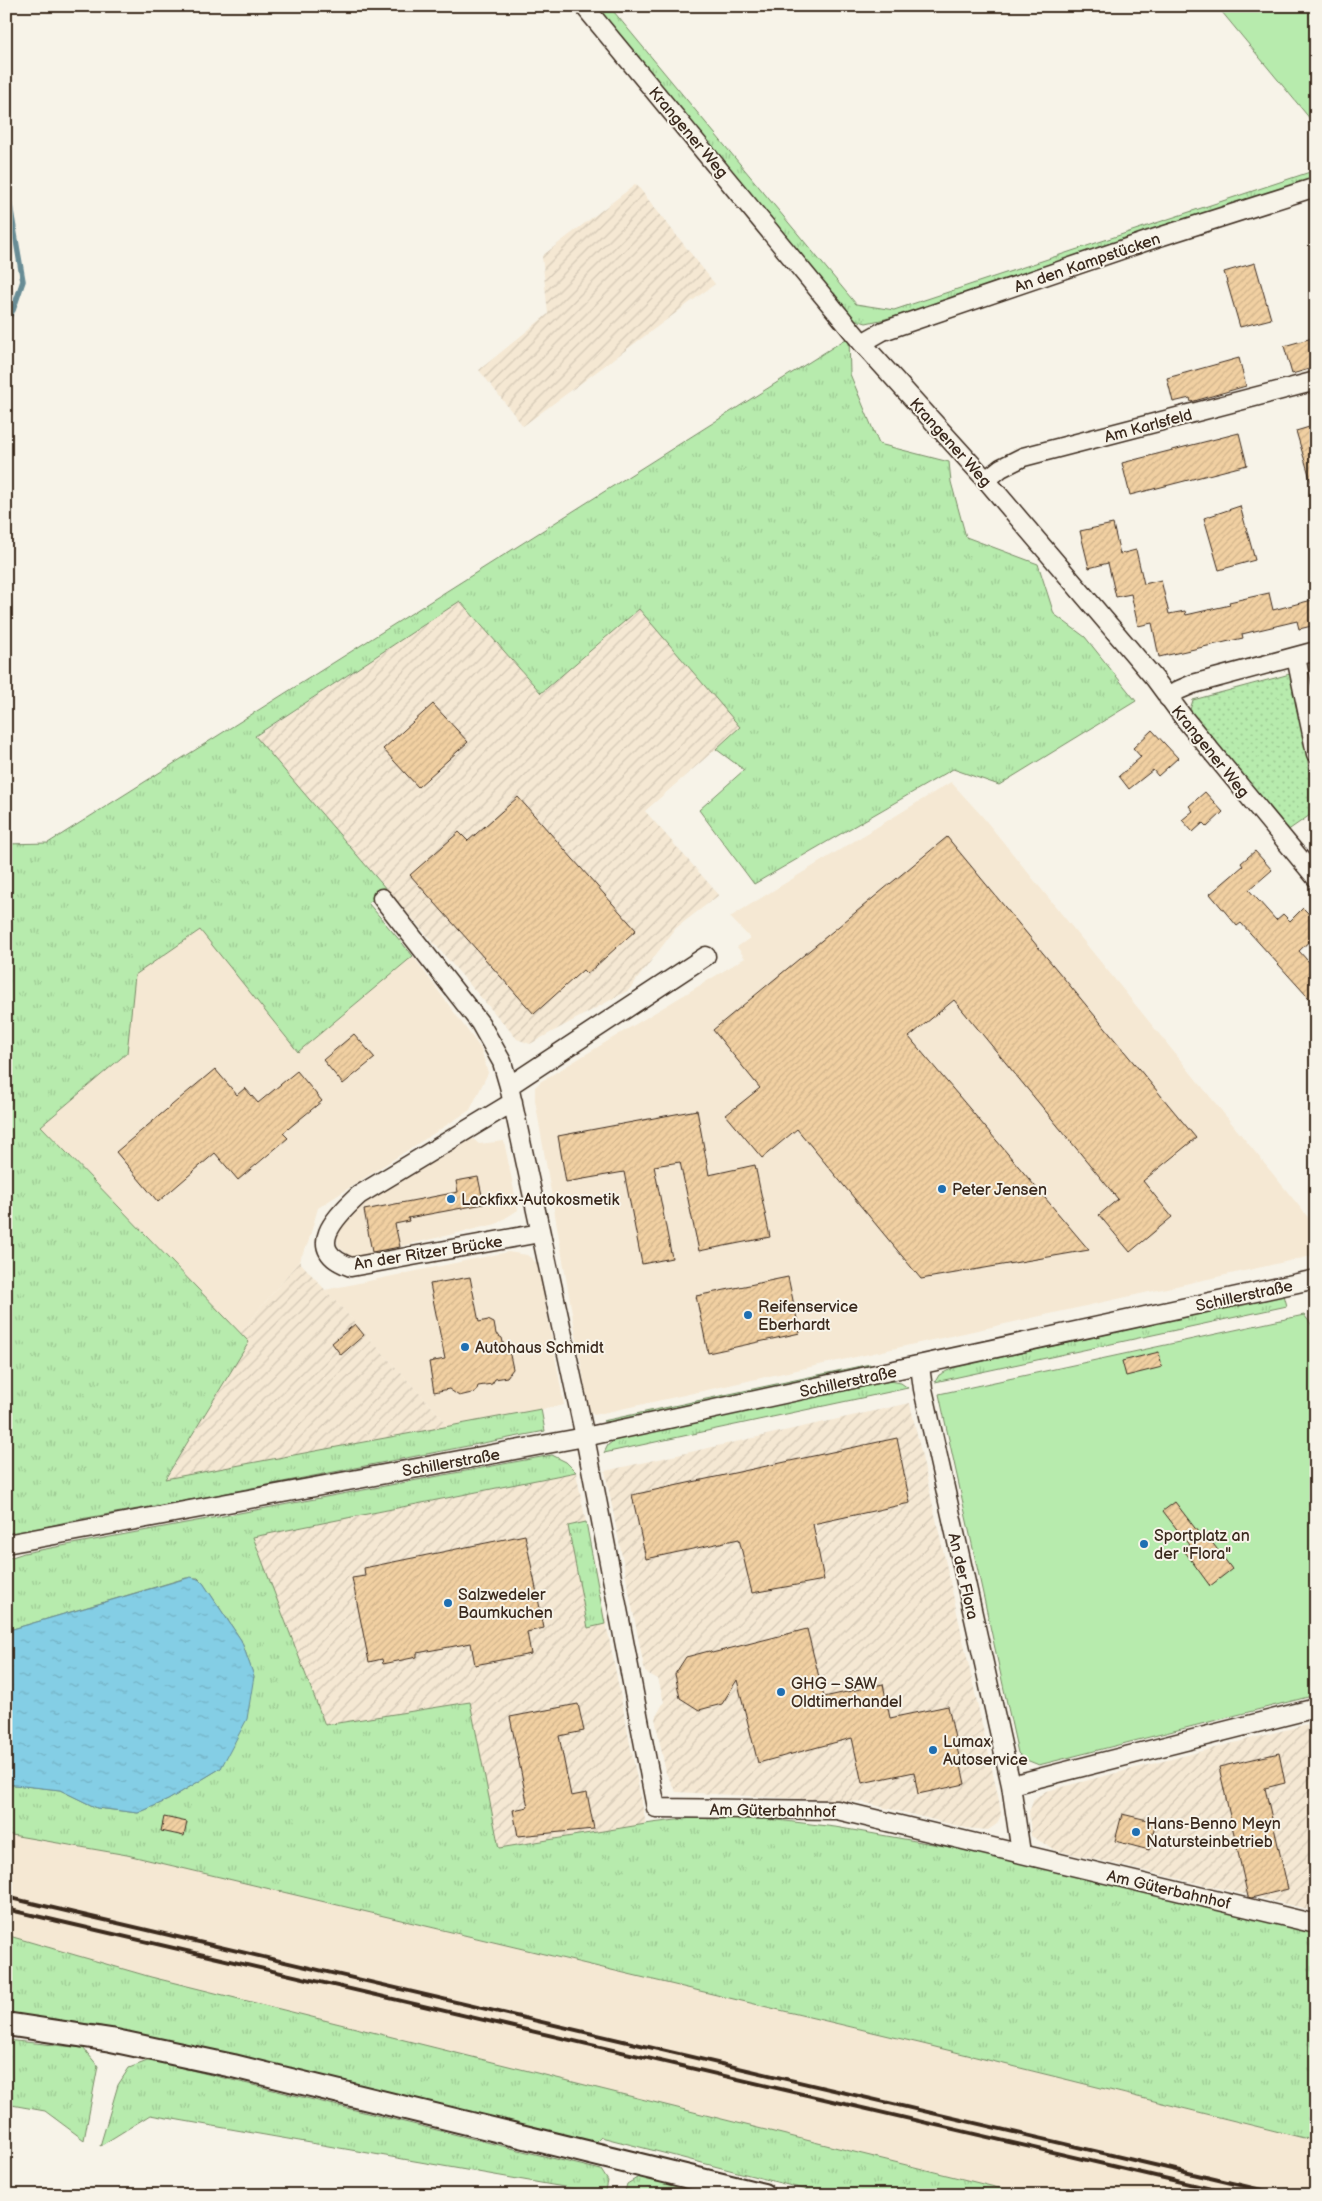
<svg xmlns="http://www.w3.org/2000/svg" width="1322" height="2201" font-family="'Balsamiq Sans',sans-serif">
  <defs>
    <pattern id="industrial-furrows" width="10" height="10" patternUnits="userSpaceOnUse" patternTransform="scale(1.25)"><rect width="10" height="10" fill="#f5e8d3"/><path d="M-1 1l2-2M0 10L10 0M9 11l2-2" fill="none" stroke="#d3c7b5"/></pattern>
    <pattern id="grass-tufts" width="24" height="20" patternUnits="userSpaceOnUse" patternTransform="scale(1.25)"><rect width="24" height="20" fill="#b7ebad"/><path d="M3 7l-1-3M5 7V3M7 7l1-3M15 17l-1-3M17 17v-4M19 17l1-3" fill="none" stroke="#9eca94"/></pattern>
    <pattern id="park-dots" width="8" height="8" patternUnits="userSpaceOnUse" patternTransform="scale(1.25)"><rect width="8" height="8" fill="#b7ebad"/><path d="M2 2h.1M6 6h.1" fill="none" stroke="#9eca94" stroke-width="1.8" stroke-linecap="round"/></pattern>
    <pattern id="water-ripples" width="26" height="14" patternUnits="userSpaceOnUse" patternTransform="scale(1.25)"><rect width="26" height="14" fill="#84cee5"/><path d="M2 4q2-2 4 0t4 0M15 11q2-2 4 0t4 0" fill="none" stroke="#73b1c4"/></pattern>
    <pattern id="building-hatch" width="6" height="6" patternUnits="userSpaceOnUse" patternTransform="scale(1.25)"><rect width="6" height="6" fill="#f1d0a2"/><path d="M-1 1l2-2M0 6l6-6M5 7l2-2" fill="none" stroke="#d0b38b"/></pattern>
  </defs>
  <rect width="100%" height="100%" fill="#f7f3e8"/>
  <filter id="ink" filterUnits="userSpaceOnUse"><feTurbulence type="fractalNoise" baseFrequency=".02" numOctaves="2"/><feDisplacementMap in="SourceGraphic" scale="10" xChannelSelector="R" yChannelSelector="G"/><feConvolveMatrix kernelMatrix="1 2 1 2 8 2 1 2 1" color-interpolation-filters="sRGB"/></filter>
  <g filter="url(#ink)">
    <path fill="#f5e8d3" d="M951,782l31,34 334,411v28l-722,160 -5,-5 -54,-310v-13l5,-5 205,-124 -8,-11 13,-9 -20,-21z
      M200,930l98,122 115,-96 68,93 7,24 -18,37 -152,98 -10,35 -9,18 -59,72 -199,-207 86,-73 7,-78z
      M471,1137l8,7 25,-3 14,69 -22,14 -145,34 -13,-12 -1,-14 22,-29z
      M508,1252l19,3 11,9 26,141 -113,23 -126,-138z
      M6,1834l121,21 796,189 393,97v54h-289l-876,-218 -145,-42z"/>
    <path fill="url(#industrial-furrows)" d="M636,184l79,100 -192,142 -44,-56 69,-56 -6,-58z
      M460,601l81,92 98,-84 102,118 -96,84 74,84 -43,33 -47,62 -99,54 -13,-5 -262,-302z
      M299,1261l152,167 -286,52 84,-138 -9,-9z
      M910,1403l89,397 2,15 -4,9 -9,6 -22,-2 -104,-26 -186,-10 -10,-19 -11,-55 9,-16 -6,-23 -13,-7 -40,-201z
      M576,1472l70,352 -147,24 -29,-146 -145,23 -72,-188z
      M1316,1722v189l-261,-61 -24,-14 -2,-24 5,-13 12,-8z"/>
    <path fill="url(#grass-tufts)" stroke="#798a66" d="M594,6h15l247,298 38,6 422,-140v9l-416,137 -34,7 -16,-5z
      M849,337l1,37 29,70 70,18 2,20 15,55 72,27 16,50 31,23 51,64 -137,84 -46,-16 -199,115 -55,-74 45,-40 -28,-21 24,-22 -101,-118 -98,84 -81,-92 -205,135 132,154 -19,13 45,53 -115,96 -98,-122 -65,45 -8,78 -86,73 208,216 -84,137 376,-70 4,22 -350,68 -120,21 -69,16v-692l42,-1z
      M1284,1295l3,11 -352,76 4,-7 14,-7z
      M870,1364l-1,3 -257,55 -9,-1z
      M890,1381l11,2 7,5 -304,65 4,-8 8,-6z
      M552,1455l14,7 10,10 -323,65 72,188 145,-23 29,146 153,-25 40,-5 61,-1 82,10 178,31 303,73v210l-393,-97 -796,-189 -121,-21v-50l54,6 37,18 41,5 30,-13 53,-32 33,-91 -13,-37 -38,-57 -5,-5h-12l-180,53v-72l18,-6z
      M586,1522l19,102 -17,4 -20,-102z
      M6,1935l145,42 876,218h-200l-226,-58 -7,7 -323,-79 -175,-40 -90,-12z
      M6,2040l77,8 15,18 -14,74 -39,-29 -39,-7z
      M150,2060l451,110 7,11 -3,14h-25l1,-5 -431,-75 -50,31 18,-61 11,-17z
      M642,2175l77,20h-95l3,-11z"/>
    <path fill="url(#park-dots)" stroke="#798a66" d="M1290,674l15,70 11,67 -29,20 -98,-118 4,-13z"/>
    <path fill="#b7ebad" stroke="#798a66" d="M1217,6h99v120z
      M1304,1315l12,15v365l-277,70 -15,-6 -6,-6 -79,-359z"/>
    <path fill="url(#water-ripples)" stroke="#678c95" d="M191,1577l7,2 5,4 38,57 13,36 -7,43 -26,49 -53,32 -30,13 -41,-5 -37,-18 -54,-6v-153z"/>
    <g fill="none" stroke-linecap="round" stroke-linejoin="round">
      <path stroke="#678c95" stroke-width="5.5" d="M6,182l17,99 -10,29 -7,11"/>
    </g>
    <path fill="url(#building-hatch)" stroke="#3b2a1e" d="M1255,263l16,56 -31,8 -16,-55z
      M1316,337v30l-24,7 -8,-28z
      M1239,358l7,28 -55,16 -1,-4 -17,4 -6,-24z
      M1316,425v59l-4,1 -16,-54z
      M1239,433l8,32 -117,30 -8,-32z
      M1240,506l15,54 -36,10 -15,-52z
      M1113,524l7,30 16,-4 8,34 17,-4 8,34 16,-3 1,4 44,-10 -1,-3 40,-9 4,17 43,-11v26l-17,4 -2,-8 -55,13 1,4 -84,19 -7,-34 -14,3 -7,-32 -15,3 -8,-34 -19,5 -9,-37z
      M433,704l35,38 -50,45 -35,-38z
      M1152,730l26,28 -20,18 -5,-6 -24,19 -10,-13 22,-19 -8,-9z
      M1205,792l18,20 -16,15 -4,-4 -10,9 -11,-12 11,-9 -4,-5z
      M518,797l118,133 -49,44 -4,-4 -49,44 -124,-139 49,-43 9,9z
      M947,837l249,301 -53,43 29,36 -42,35 -31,-37 19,-16 -164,-199 -45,37 180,213 -168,29 -124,-150 -35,29 -36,-43 34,-27 -47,-58z
      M1255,851l17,19 -23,20 27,30 7,-6 7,7 13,-13 13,13v14l-17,16 17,19v36l-75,-83 -4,3 -27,-32 33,-28 -2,-3z
      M354,1034l21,24 -32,26 -20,-24z
      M215,1069l22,26 8,-7 13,15 39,-32 25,30 -39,32 5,5 -50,42 -23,-27 -57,49 -42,-50z
      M697,1110l12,65 46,-10 15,72 -71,14 -19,-89 -26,4 18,92 -30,6 -18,-92 -58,10 -8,-46z
      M478,1177l6,27 -76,14 1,3 -14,3 5,23 -28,5 -8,-42 94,-18 -2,-11z
      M470,1277l9,45 9,-2 6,3 2,11 6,4 3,13 5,4 3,14 -6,8 -12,2 -3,5 -14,2 -2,6 -17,4 -10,-7 -15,3 -5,-30 16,-3 -15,-75z
      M788,1277l12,56 -92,20 -12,-57z
      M355,1324l9,11 -23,20 -9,-12z
      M1159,1352l3,15 -36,9 -4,-15z
      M897,1438l13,65 -97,21 11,56 -72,13 -13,-54 -93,20 -14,-64z
      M1175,1502l26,34 4,-3 27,36 -22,17 -27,-37 6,-4 -26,-34z
      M525,1535l19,93 -17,4 4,22 -56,11 -4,-22 -54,10v4l-34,7 -1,-5 -13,3 -17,-84 13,-2 -1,-8z
      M807,1629l17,68 59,-13 7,34 58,-12 17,78 -47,10 -4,-22 -52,11 -10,-45 -94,25 -21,-83 -15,24 -23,6 -19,-12 -5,-24 11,-17 23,-6 3,2z
      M578,1704l6,27 -25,5 12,60 16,-3 7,36 -76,7 -5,-26 15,-3 -18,-90z
      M1279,1753l6,30 -20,5 23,101 -37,9 -3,-1 -29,-130z
      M1122,1814l34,8 -7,28 -34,-9z
      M164,1817l23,5 -3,14 -23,-5z"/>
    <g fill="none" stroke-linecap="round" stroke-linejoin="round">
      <g stroke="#3b2a1e" stroke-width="21">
        <path id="minor" d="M584,6l278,337 124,137 169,199 28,38 133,161
          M862,343l21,-12 273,-93 160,-51
          M986,480l15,-12 22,-11 293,-76
          M1296,657l20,97
          M1168,698l11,-8 14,-6 123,-33
          M382,898l98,125 22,39 7,24 76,351 71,371 181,2 479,114
          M509,1086l197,-130
          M513,1102l-154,93c-23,21 -57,55 -8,72l189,-34
          M920,1366l3,23 88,396 10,68
          M6,1544l579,-107 731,-158
          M1011,1785l305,-77"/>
      </g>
      <g stroke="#3b2a1e" stroke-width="26">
        <path id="tertiary" d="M6,2024l105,16 122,26 530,129"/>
      </g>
      <use href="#minor" stroke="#f7f3e8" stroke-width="18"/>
      <use href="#tertiary" stroke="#f7f3e8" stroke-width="22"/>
      <path stroke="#3b2a1e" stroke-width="4" d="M6,1897l1277,298
        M6,1909l1231,286"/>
    </g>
  </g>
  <g fill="#1f6fb2" stroke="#f7f3e8" stroke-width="2">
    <circle cx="942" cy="1189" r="5"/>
    <circle cx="451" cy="1199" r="5"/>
    <circle cx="748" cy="1315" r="5"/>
    <circle cx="465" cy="1347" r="5"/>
    <circle cx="1144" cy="1544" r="5"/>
    <circle cx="448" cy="1603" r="5"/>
    <circle cx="781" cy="1692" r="5"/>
    <circle cx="933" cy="1750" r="5"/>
    <circle cx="1136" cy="1832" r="5"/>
  </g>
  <g text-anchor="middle" stroke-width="4" stroke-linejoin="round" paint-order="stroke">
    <g font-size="16" fill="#3b2a1e" stroke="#f7f3e8">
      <text transform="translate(689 132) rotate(50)" y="6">Krangener Weg</text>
      <text transform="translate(1087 262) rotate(-19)" y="6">An den Kampstücken</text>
      <text transform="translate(1148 425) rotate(-15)" y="6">Am Karlsfeld</text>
      <text transform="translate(951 442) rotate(48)" y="6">Krangener Weg</text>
      <text transform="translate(1211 751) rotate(51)" y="6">Krangener Weg</text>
      <text transform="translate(428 1252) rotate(-9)" y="6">An der Ritzer Brücke</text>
      <text transform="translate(1244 1295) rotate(-12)" y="6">Schillerstraße</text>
      <text transform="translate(848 1381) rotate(-12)" y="6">Schillerstraße</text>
      <text transform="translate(451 1462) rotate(-10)" y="6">Schillerstraße</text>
      <text transform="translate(964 1576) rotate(77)" y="6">An der Flora</text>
      <text transform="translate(773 1810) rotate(1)" y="6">Am Güterbahnhof</text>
      <text transform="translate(1169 1889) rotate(13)" y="6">Am Güterbahnhof</text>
    </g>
    <g font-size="16" fill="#3b2a1e" stroke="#f7f3e8" text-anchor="start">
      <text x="952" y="1195">Peter Jensen</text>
      <text x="461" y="1205">Lackfixx-Autokosmetik</text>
      <text x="758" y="1312">Reifenservice<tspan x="758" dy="18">Eberhardt</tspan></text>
      <text x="475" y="1353">Autohaus Schmidt</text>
      <text x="1154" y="1541">Sportplatz an<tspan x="1154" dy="18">der "Flora"</tspan></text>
      <text x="458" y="1600">Salzwedeler<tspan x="458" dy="18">Baumkuchen</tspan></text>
      <text x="791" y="1689">GHG – SAW<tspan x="791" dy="18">Oldtimerhandel</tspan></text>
      <text x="943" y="1747">Lumax<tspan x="943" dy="18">Autoservice</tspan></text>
      <text x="1146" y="1829">Hans-Benno Meyn<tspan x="1146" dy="18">Natursteinbetrieb</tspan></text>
    </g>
  </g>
  <rect width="1322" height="2201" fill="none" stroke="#f7f3e8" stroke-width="25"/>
  <rect x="12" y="12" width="1297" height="2176" fill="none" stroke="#3b2a1e" stroke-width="2" filter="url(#ink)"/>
</svg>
